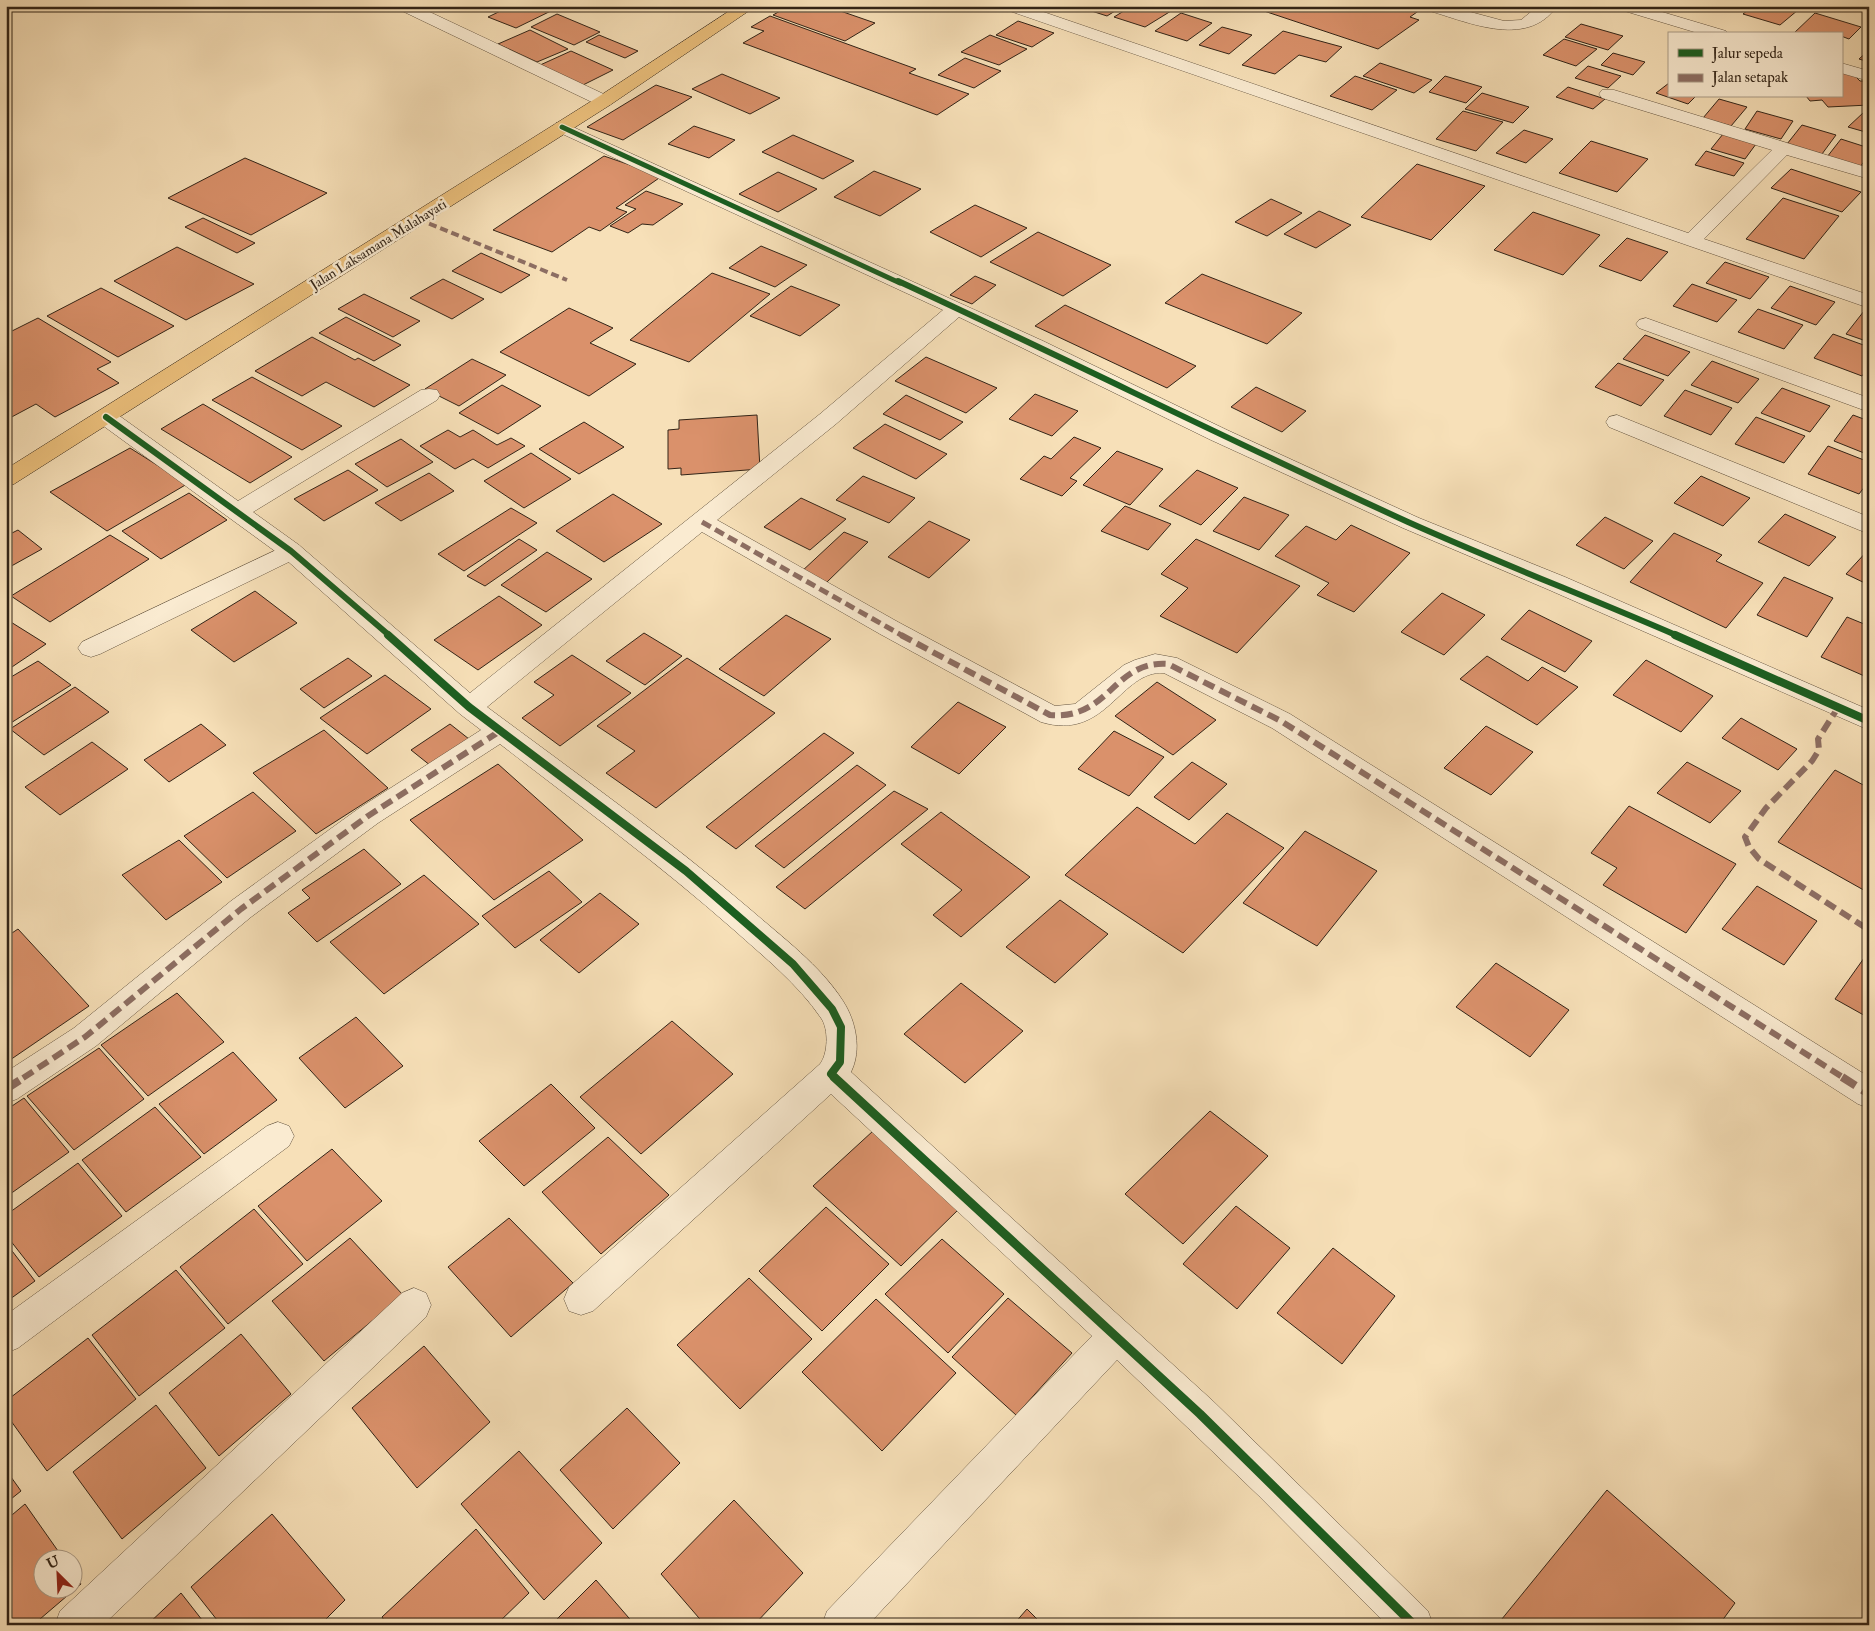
<svg xmlns="http://www.w3.org/2000/svg" width="1875" height="1631" font-family="'IM FELL Double Pica',serif">
  <rect width="100%" height="100%" fill="#f7e0b8"/>
  <filter id="stains"><feTurbulence type="fractalNoise" baseFrequency=".004" numOctaves="4"/><feColorMatrix values="0 0 0 0 .2 0 0 0 0 .09 0 0 0 0 .02 0 0 0 .5 -.17"/></filter>
  <radialGradient id="worn" r=".72"><stop offset=".6" stop-color="#630" stop-opacity="0"/><stop offset="1" stop-color="#630" stop-opacity=".3"/></radialGradient>
  <path fill="#da916b" stroke="#322417" d="M511,6h41l5,2 -41,20 -28,-11z
    M789,6h37l49,17 -30,18 -72,-26z
    M1076,6h47l-16,10z
    M1132,6h25l14,5 -26,16 -31,-10z
    M1249,6h172l3,1 -14,10 9,3 -41,29z
    M1753,6h33l12,4 -18,15 -37,-11z
    M1181,13l31,10 -25,18 -32,-10z
    M1815,13l46,14 -12,12 -8,-3v-2h-48z
    M557,14l43,18 -26,13 -43,-18z
    M770,16l146,53 -7,4 60,21 -32,21 -194,-72 21,-12 -13,-4z
    M1018,21l36,12 -22,14 -36,-12z
    M1581,24l42,12 -15,14 -43,-13z
    M1222,27l30,8 -23,19 -30,-9z
    M530,30l38,19 -31,13 -39,-18z
    M1283,31l59,16 -16,15 -27,-7 -24,19 -33,-9z
    M599,35l39,16 -13,7 -39,-16z
    M990,35l37,14 -28,16 -38,-13z
    M1564,39l33,10 -21,17 -33,-11z
    M1869,50v12l-10,-3z
    M571,51l42,19 -32,16 -43,-20z
    M1613,53l32,9 -12,13 -32,-10z
    M965,58l36,13 -27,17 -36,-13z
    M1380,63l52,17 -18,13 -51,-17z
    M1588,66l33,10 -13,12 -33,-10z
    M1841,73h11l8,8h9v24l-41,2 -6,-7 -12,1 -4,-5h35z
    M722,74l58,24 -30,16 -58,-25z
    M1355,76l42,14 -25,20 -42,-14z
    M1445,76l37,11 -16,16 -37,-11z
    M1669,83v13h27l-8,8 -32,-11z
    M656,85l36,12 -69,43 -36,-13z
    M1568,87l37,12 -12,10 -37,-12z
    M1482,93l47,14 -16,16 -48,-14z
    M1719,99l28,8 -16,19 -28,-8z
    M1463,111l40,11 -27,29 -40,-12z
    M1757,111l36,10 -12,18 -36,-10z
    M1864,112l5,1v20l-21,-6z
    M1802,125l34,10 -14,19 -35,-10z
    M694,126l41,14 -26,18 -41,-14z
    M1524,130l29,9 -27,24 -30,-10z
    M1723,134l33,10 -11,15 -34,-10z
    M793,135l61,26 -31,18 -61,-27z
    M1841,139l28,9v7l-9,12 -33,-10z
    M1591,141l57,18 -31,33 -58,-19z
    M1706,151l38,12 -10,13 -39,-11z
    M604,156l58,20 -46,32 11,4 -27,19 -11,-4 -37,25 -59,-22z
    M245,158l82,35 -76,42 -83,-37z
    M1417,164l68,22 -54,54 -70,-23z
    M1791,169l70,23 -19,20 -71,-24z
    M874,171l47,18 -41,27 -46,-19z
    M778,172l39,17 -39,23 -39,-18z
    M646,191l37,13 -30,21 -11,-1 -14,9 -18,-7 26,-17 -11,-4z
    M1783,198l56,18 -35,43 -58,-20z
    M1271,199l31,14 -35,23 -32,-14z
    M975,205l52,23 -46,29 -51,-25z
    M1319,211l32,14 -35,23 -32,-14z
    M1533,212l67,23 -37,40 -69,-25z
    M203,218l52,25 -18,10 -52,-26z
    M1038,232l73,33 -48,31 -73,-34z
    M1627,238l41,14 -27,29 -42,-15z
    M761,246l46,19 -32,22 -46,-19z
    M177,247l77,37 -68,36 -72,-39z
    M481,253l49,22 -29,18 -49,-22z
    M1725,262l44,15 -19,22 -44,-16z
    M712,273l58,21 -81,68 -59,-22z
    M1202,274l100,39 -35,31 -102,-41z
    M975,276l21,9 -24,19 -22,-9z
    M443,279l41,20 -32,20 -42,-21z
    M1692,284l45,16 -20,22 -44,-16z
    M791,286l49,19 -40,31 -50,-20z
    M1790,286l45,16 -19,23 -45,-17z
    M101,288l73,38 -56,31 -71,-41z
    M364,294l56,27 -27,16 -55,-28z
    M1065,305l131,61 -29,22 -132,-62z
    M569,308l44,20 -23,15 46,21 -47,32 -89,-44z
    M1758,309l45,16 -19,24 -46,-17z
    M1864,311l5,2v29l-23,-8z
    M346,317l55,28 -27,16 -55,-28z
    M38,318l73,44 -14,7 22,14 -64,34 -19,-13 -30,16v-86z
    M1833,334l36,13v19l-7,10 -48,-18z
    M1645,335l45,17 -22,24 -45,-17z
    M312,337l43,23 3,-2 52,27 -36,22 -48,-25 -24,14 -47,-25z
    M926,357l71,31 -31,25 -71,-32z
    M472,359l34,16 -47,31 -34,-17z
    M1712,361l47,18 -21,24 -47,-18z
    M1618,363l46,17 -23,26 -46,-19z
    M252,377l90,49 -40,24 -90,-50z
    M502,385l39,21 -43,28 -39,-21z
    M1256,387l50,24 -24,21 -51,-25z
    M1782,388l48,18 -20,26 -49,-19z
    M1685,390l47,18 -21,27 -47,-19z
    M1035,394l43,17 -26,25 -43,-17z
    M906,395l57,27 -23,18 -57,-26z
    M203,404l89,53 -42,26 -89,-54z
    M757,415l3,54 -79,6v-7l-13,1v-39l11,-1v-9z
    M1853,415l16,6v34l-35,-14z
    M1756,417l49,19 -21,27 -49,-19z
    M584,422l40,25 -45,27 -40,-25z
    M885,424l62,30 -31,25 -63,-31z
    M448,430l12,7 13,-7 24,15 14,-7 14,8 -37,22 -15,-9 -18,10 -35,-23z
    M1074,437l27,11 -31,30 7,3 -15,15 -42,-17 24,-23 7,3z
    M401,439l32,23 -46,25 -32,-23z
    M1828,446l41,16v19l-10,13 -51,-20z
    M130,448l57,36 -80,47 -57,-39z
    M1117,451l46,18 -33,36 -47,-20z
    M531,453l40,26 -47,29 -40,-27z
    M348,470l30,20 -54,31 -30,-22z
    M1197,470l41,18 -37,37 -42,-19z
    M429,473l25,18 -53,30 -26,-18z
    M863,476l52,22 -26,25 -53,-23z
    M1701,476l49,22 -27,28 -49,-23z
    M189,493l38,27 -66,39 -39,-28z
    M613,494l49,30 -58,38 -48,-31z
    M1244,497l45,18 -30,35 -46,-19z
    M801,498l45,21 -36,31 -46,-23z
    M1125,506l46,18 -23,26 -47,-19z
    M511,508l26,15 -73,48 -26,-17z
    M1785,514l51,23 -27,29 -51,-24z
    M1605,517l48,24 -29,28 -48,-24z
    M929,521l41,19 -41,38 -41,-21z
    M1351,525l59,28 -56,59 -37,-17 12,-12 -54,-27 31,-30 30,14z
    M18,530l24,19 -36,20v-33z
    M844,532l24,10 -42,41 -25,-11z
    M1674,533l48,22 -6,6 47,22 -37,45 -96,-46z
    M110,535l39,24 -99,63 -39,-26z
    M519,539l18,11 -52,36 -18,-10z
    M1196,539l104,47 -63,67 -77,-37 28,-28 -27,-14z
    M1869,549v36l-23,-11z
    M547,552l45,27 -46,33 -45,-27z
    M1784,577l49,21 -26,39 -50,-22z
    M255,591l42,32 -63,39 -43,-32z
    M1442,593l43,22 -41,40 -43,-23z
    M499,596l43,29 -64,45 -44,-30z
    M1529,610l63,31 -27,31 -64,-33z
    M786,615l45,24 -67,57 -45,-27z
    M1847,617l22,9v52l-48,-21z
    M6,619l40,25 -40,27z
    M644,633l38,23 -37,29 -39,-24z
    M572,655l59,38 -71,53 -38,-28 32,-23 -20,-13z
    M1487,656l41,25 14,-14 36,20 -41,38 -77,-46z
    M348,658l24,18 -48,32 -24,-19z
    M687,658l88,55 -119,95 -50,-35 29,-22 -38,-25z
    M1646,660l67,36 -32,36 -68,-37z
    M38,661l33,24 -65,41v-46z
    M385,675l46,34 -64,45 -47,-36z
    M1157,682l59,38 -43,35 -58,-39z
    M75,687l34,25 -65,43 -34,-26z
    M958,702l48,25 -47,47 -48,-27z
    M1741,718l56,31 -19,21 -56,-32z
    M201,724l25,21 -57,37 -25,-22z
    M450,724l19,15 -38,27 -20,-16z
    M1486,726l47,26 -42,43 -47,-27z
    M324,730l64,58 -72,46 -63,-61z
    M1114,731l50,26 -35,39 -51,-27z
    M824,733l30,20 -118,96 -30,-22z
    M92,742l36,27 -68,46 -35,-28z
    M1192,762l35,22 -38,36 -35,-23z
    M1687,762l54,29 -31,32 -53,-30z
    M498,764l85,76 -89,60 -84,-80z
    M857,765l29,20 -102,83 -29,-22z
    M1835,770l34,18v105l-91,-51z
    M894,791l34,18 -123,100 -29,-22z
    M253,792l43,39 -69,47 -43,-42z
    M1629,806l107,58 -50,69 -83,-48 14,-17 -26,-15z
    M1137,807l58,37 32,-31 57,35 -101,105 -118,-78z
    M941,812l89,65 -69,60 -28,-22 29,-25 -61,-46z
    M1305,831l72,40 -60,75 -74,-43z
    M179,840l43,42 -56,38 -44,-45z
    M364,849l37,35 -84,58 -29,-29 22,-15 -8,-8z
    M549,871l33,31 -67,46 -33,-32z
    M424,875l55,49 -95,70 -54,-52z
    M1757,886l60,35 -33,44 -62,-36z
    M600,893l39,31 -60,49 -39,-33z
    M1060,900l48,34 -53,49 -49,-36z
    M18,929l71,77 -79,54 -4,-4v-119z
    M1869,951v67l-34,-19z
    M1496,963l73,47 -39,47 -74,-50z
    M961,983l62,48 -58,52 -61,-49z
    M177,993l47,49 -76,54 -47,-51z
    M356,1017l47,49 -58,42 -46,-50z
    M672,1021l61,53 -92,80 -61,-57z
    M99,1048l45,51 -70,51 -47,-54z
    M233,1052l44,48 -73,54 -45,-50z
    M551,1084l44,44 -71,58 -45,-45z
    M24,1098l45,54 -63,45v-87z
    M155,1107l46,50 -75,55 -44,-52z
    M1210,1111l58,45 -85,88 -58,-50z
    M873,1131l88,76 -60,59 -88,-80z
    M608,1137l61,58 -68,59 -59,-62z
    M332,1149l50,52 -75,60 -49,-55z
    M78,1163l44,53 -83,61 -33,-42v-20z
    M1236,1206l54,42 -53,61 -54,-45z
    M826,1207l63,57 -67,67 -63,-60z
    M254,1209l49,55 -75,60 -48,-57z
    M509,1218l64,65 -62,54 -63,-70z
    M350,1238l53,57 -79,66 -52,-60z
    M942,1239l62,55 -56,59 -63,-59z
    M6,1243l29,38 -29,21z
    M1333,1248l62,48 -53,68 -65,-51z
    M176,1270l49,58 -86,68 -47,-61z
    M749,1278l63,61 -72,70 -63,-64z
    M1008,1298l64,55 -56,62 -64,-58z
    M876,1299l80,74 -74,78 -80,-79z
    M241,1334l50,60 -72,62 -50,-63z
    M88,1338l48,61 -89,72 -41,-57v-13z
    M424,1346l66,76 -73,66 -65,-80z
    M156,1405l50,63 -84,71 -49,-67z
    M627,1408l53,55 -67,66 -53,-59z
    M519,1451l83,92 -58,57 -83,-96z
    M6,1470l15,21 -15,12z
    M1607,1490l128,113 -16,22h-222z
    M734,1500l69,73 -49,52h-49l-44,-51z
    M25,1504l38,54h-21v30h30v-16l9,12 -48,41h-27v-105z
    M272,1514l73,86 -25,25h-99l-30,-38z
    M476,1529l53,64 -33,32h-109l-5,-8z
    M596,1580l39,45h-84z
    M181,1593l25,32h-59z
    M1027,1609l16,16h-30z"/>
  <g fill="none" stroke-linecap="round" stroke-linejoin="round">
    <g stroke="#63533f" stroke-width="1">
      <path id="lane" d="M291,543l8,2 4,6 -4,6 -199,97 -9,3 -9,-3 -4,-6 4,-6z"/>
    </g>
    <g stroke="#63533f" stroke-width="1">
      <path id="street" d="M396,6h21l193,91 3,4 -3,4h-12l-200,-96z
        M1002,6h24l662,227 84,-83 -170,-52 -3,-4 3,-4h12l255,78v11l-82,-24 -83,84 165,56v13l-865,-299z
        M1421,6h27l56,15 17,-1 17,-14h19c-31,45 -93,14 -134,3z
        M1616,6h26l84,25 2,3h-27l-83,-25z
        M1841,63l28,8v10l-28,-8z
        M562,122l481,219 184,89 192,88 146,59 304,133v20l-322,-141 -144,-61 -192,-88 -252,-123 -123,107 -119,96 181,102 157,84 20,-2 49,-39 11,-5 20,-6 22,4 113,56 579,363v31l-11,-4 -586,-376 -108,-55c-44,-3 -57,69 -123,49l-161,-88 -178,-102 -215,175c89,66 180,131 264,203 31,27 70,56 92,91 13,20 19,49 8,71l362,329 215,210 5,14h-46l-128,-129 -142,-136 -249,265h-46l5,-14 265,-275 -261,-242 -238,217 -12,4 -12,-4 -5,-12 5,-12 251,-223c8,-10 9,-35 1,-46 -23,-34 -57,-61 -87,-88 -75,-66 -155,-125 -234,-186l-122,79 -127,94 -155,129 -79,53 -11,4v-31l68,-44 157,-127 127,-92 123,-79 -21,-16 -177,-157 -185,-135 -3,-5 3,-5 8,-2 8,2 124,89 183,-111 8,-1 8,1 3,5 -3,5 -184,112 46,33 171,148 350,-279 123,-104 -387,-179 -3,-4 3,-4z
        M1646,318l223,80v14l-230,-84 -3,-4 3,-4z
        M1617,415l252,102v17l-260,-107 -3,-5 3,-5z
        M278,1122l11,4 5,10 -5,10 -271,202 -12,5v-38l261,-189z
        M414,1288l12,5 5,12 -5,12 -323,308h-48l5,-14 342,-318z"/>
    </g>
    <g stroke="#322417" stroke-width="1">
      <path id="highway" d="M737,6h19l-146,99 -596,379 -8,2v-17l592,-372z"/>
    </g>
    <use href="#lane" fill="#faebd1" fill-rule="evenodd"/>
    <use href="#street" fill="#faebd1" fill-rule="evenodd"/>
    <use href="#highway" fill="#ecc07c" fill-rule="evenodd"/>
    <path stroke="#8d6e63" stroke-width="4" stroke-dasharray="8 4" stroke-linecap="butt" d="M418,219l149,61"/>
    <path stroke="#8d6e63" stroke-width="5" stroke-dasharray="10 5" stroke-linecap="butt" d="M702,522l201,114"/>
    <path stroke="#8d6e63" stroke-width="6" stroke-dasharray="12 6" stroke-linecap="butt" d="M901,635l149,80c60,5 63,-55 118,-51l113,57 563,357
      M1839,706l-21,33 1,11 -7,11 -46,47 -21,29 4,10 10,12 110,71
      M23,1078l62,-41 156,-128 127,-93 132,-85"/>
    <path stroke="#8d6e63" stroke-width="8" stroke-dasharray="16 8" stroke-linecap="butt" d="M1842,1077l27,17
      M6,1089l19,-12"/>
    <g stroke="#faebd1" stroke-width="7">
      <path id="cycleway-far3" d="M562,127l338,156"/>
    </g>
    <g stroke="#faebd1" stroke-width="9">
      <path id="cycleway-far2" d="M898,281c171,79 339,163 510,241 89,40 180,75 270,114
        M106,417l185,134 99,85"/>
    </g>
    <g stroke="#faebd1" stroke-width="11">
      <path id="cycleway-far1" d="M388,635l81,72 217,164 107,93 39,45 9,18 -1,35 -9,12 4,4
        M1675,635l194,86"/>
    </g>
    <g stroke="#faebd1" stroke-width="12">
      <path id="cycleway" d="M834,1077l366,337 214,211"/>
    </g>
    <use href="#cycleway-far3" stroke="#1b5e20" stroke-width="5"/>
    <use href="#cycleway-far2" stroke="#1b5e20" stroke-width="6"/>
    <use href="#cycleway-far1" stroke="#1b5e20" stroke-width="8"/>
    <use href="#cycleway" stroke="#1b5e20" stroke-width="9"/>
  </g>
  <g text-anchor="middle" stroke-width="5" stroke-linejoin="round" paint-order="stroke">
    <g font-size="14" fill="#322417" stroke="#faebd1">
      <text transform="translate(378 244) rotate(-32)" y="5">Jalan Laksamana Malahayati</text>
    </g>
  </g>
  <rect width="1875" height="1631" fill="none" stroke="#f7e0b8" stroke-width="25"/>
  <rect x="8" y="8" width="1860" height="1616" fill="none" stroke="#322417" stroke-width="2.5"/>
  <rect x="12" y="12" width="1850" height="1606" fill="none" stroke="#322417"/>
  <rect x="1668" y="32" width="175" height="65" fill="#faebd1" stroke="#aa9b87"/>
  <rect x="1678" y="49" width="25" height="8" fill="#1b5e20" stroke="#aa9b87"/>
  <text x="1712" y="58" font-size="15" fill="#322417">Jalur sepeda</text>
  <rect x="1678" y="74" width="25" height="8" fill="#8d6e63" stroke="#aa9b87"/>
  <text x="1712" y="82" font-size="15" fill="#322417">Jalan setapak</text>
  <g transform="translate(58 1574) rotate(336)"><circle r="24" fill="#faebd1" stroke="#aa9b87"/>
  <path d="M0-4L9 19L0 12L-9 19Z" fill="#8f2418"/>
  <text y="-8" font-size="14" font-weight="bold" text-anchor="middle" fill="#322417">U</text>
  </g>
  <rect width="100%" height="100%" filter="url(#stains)"/>
  <rect width="100%" height="100%" fill="url(#worn)"/>
</svg>
